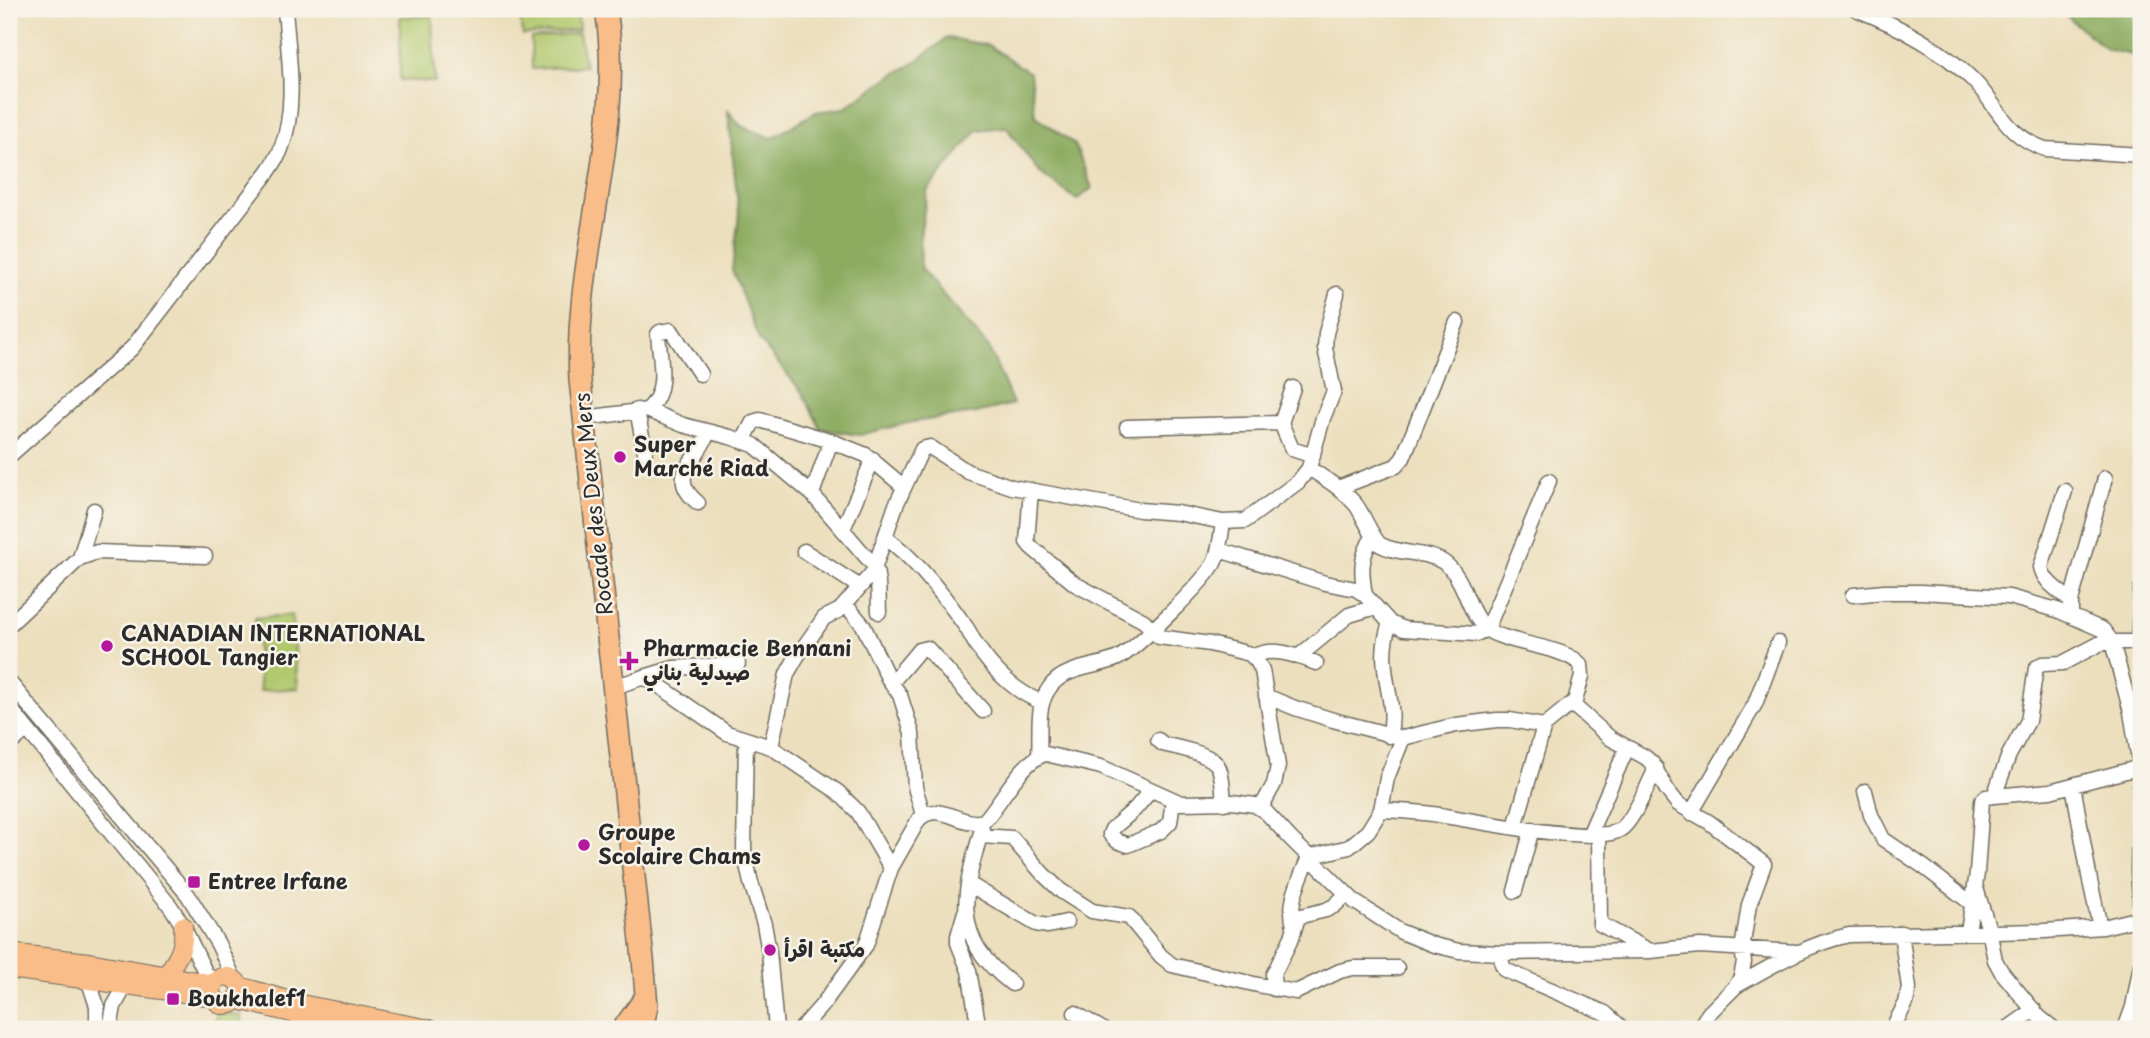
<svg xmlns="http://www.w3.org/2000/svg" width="2150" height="1038" font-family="'Playpen Sans','Playpen Sans Arabic',sans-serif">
  <rect width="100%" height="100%" fill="#f7f3e8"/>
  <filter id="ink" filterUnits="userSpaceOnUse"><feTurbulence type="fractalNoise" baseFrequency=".0143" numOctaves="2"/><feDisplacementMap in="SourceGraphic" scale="14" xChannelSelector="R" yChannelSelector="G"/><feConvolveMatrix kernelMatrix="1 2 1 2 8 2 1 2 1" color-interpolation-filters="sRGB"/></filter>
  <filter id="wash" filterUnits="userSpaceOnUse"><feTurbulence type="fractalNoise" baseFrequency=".00686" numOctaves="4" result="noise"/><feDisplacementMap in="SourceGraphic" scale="28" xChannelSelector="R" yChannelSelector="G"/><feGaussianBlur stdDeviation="1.57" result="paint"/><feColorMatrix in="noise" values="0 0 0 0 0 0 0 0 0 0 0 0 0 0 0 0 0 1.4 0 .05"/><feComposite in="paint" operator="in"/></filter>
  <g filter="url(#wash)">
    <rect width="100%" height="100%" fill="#ecdfbd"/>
    <path fill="#b1c86d" stroke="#6e7a4c" stroke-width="2" d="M518,9h59l2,21 -56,5z
      M432,16l3,66 -35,-2v-63z
      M579,33l6,33 -53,3 -1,-31z
      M292,615l6,73 -38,3 -5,-73z
      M218,1013l23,2 1,14h-30z"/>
    <path fill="#8cac60" stroke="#5c6c46" stroke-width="2" d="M2058,9h83v48l-35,-8z
      M947,38l41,7 42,28 5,42 40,30 17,43 -15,12 -38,-28 -33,-45 -29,3 -50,61 -7,45 1,33 68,79 24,56 -37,9 -64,9 -53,13 -38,-6 -19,-37 -43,-52 -27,-70 7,-55 -11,-104 13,15 31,12 44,-26 29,-4 41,-29 28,-16z"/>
  </g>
  <g filter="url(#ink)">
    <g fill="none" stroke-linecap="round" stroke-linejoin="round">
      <g stroke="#6f6a5e" stroke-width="17">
        <path id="minor" d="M1856,9c41,16 84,39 116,70 28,28 31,55 73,70l96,6
          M1293,388l-12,35 11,26 21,7
          M637,410l8,42
          M647,410c22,-18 13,-50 11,-76l2,-2 11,-2 29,44
          M585,418l62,-8 36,15 47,12 24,8 58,49 63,73c5,15 3,29 4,45
          M1127,427l154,-4
          M743,441l10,-19 7,-2 71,21 35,14 38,32
          M9,456l123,-108 136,-176c5,-7 10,-15 13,-23 17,-44 7,-95 4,-140
          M1309,468c16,11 34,21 47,37 7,9 17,35 25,40 20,11 49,5 66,20 21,18 20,53 44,67 24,13 75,15 90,33l1,11 -7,25 -31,25 -29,101
          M1338,488l58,-22 7,-8 54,-136
          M1031,490l-4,52 4,5 44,37 69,37 15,16 51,7 40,10 7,7 5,9 16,96 -4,18 -13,24
          M2065,491l-24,76c3,16 19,24 30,34v15
          M812,494l19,-53
          M698,503c-34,-28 2,-43 10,-71
          M843,529l30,-70
          M886,538c30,21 59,59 80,89 4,6 7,13 11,19 15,23 39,47 65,56
          M1219,550l106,33 31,6 9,6 25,28 14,6 72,5 11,-5 62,-148
          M804,551l56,36
          M80,558l14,-48
          M1365,595c-4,-23 -5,-39 8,-58
          M1853,595l31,-3h37l88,5 48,13 46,20 9,12 19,70 9,55 -2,105 3,43
          M2071,601l34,-123
          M845,604l18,21 25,53 12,17 12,38 3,54 8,28
          M9,625l71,-67 17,-6 108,4
          M2138,642l3,-53
          M1253,657c17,-12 45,-1 63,6
          M1298,657l51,-42 27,-8
          M641,678l33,-10 64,-4
          M9,682l179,213 30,49 16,35
          M892,682l27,-32 8,-2 56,63
          M614,687l27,-9 10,2 76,53 44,14 67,45 20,20 33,56
          M1266,696l29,12 38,12 70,18 53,-13 41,-5h13l34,6
          M1572,704l38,34 35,19 7,6 15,27 11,14 31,18 55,42 -15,41 -7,44 2,13 -3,15 -5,9 -27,27 -11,16
          M9,707l162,200 12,19 23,48 9,7
          M1389,736c7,-24 -2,-44 -4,-68 -2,-14 0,-31 5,-45
          M1158,740l5,4c14,4 50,9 56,24 4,10 4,24 5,35
          M746,741l-2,110 7,32 13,41 5,28 7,77
          M9,745l17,-15
          M771,747l16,-73 9,-16 28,-40 16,-8 33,-38 23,-67 26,-56 8,-2 38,25 44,15 128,23 38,3 45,9 22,-1 53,-39 11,-14 14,-50 11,-27 -9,-43 1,-15 11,-39
          M1039,755c2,-23 -4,-48 11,-68 15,-21 47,-19 68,-29 18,-9 87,-77 96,-95 6,-13 7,-27 9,-41
          M2073,785l17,96 10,46
          M1151,790l-16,19 -23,20 -2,5 7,7 11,4 33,-14 9,-9 3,-22
          M1865,791l6,24 12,24 41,28 47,36
          M1994,796l56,-5 91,-24
          M1381,810c21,1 43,2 64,6 32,5 154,30 176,13 12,-8 28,-46 35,-61
          M1691,813l64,-109 23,-61
          M982,829c-19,65 -32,108 30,155
          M1599,834l1,90 48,26
          M1589,835l38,-87
          M980,836l32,2 31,36 18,17 31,20 37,6 32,39 11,9 86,20 38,7 44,-21 13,-3h44
          M969,884l67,40 12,2 18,-4
          M1975,885l14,45 6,30 6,11 38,46 15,12
          M1515,891l17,-62
          M965,912l-7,24v7l11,28 10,58
          M1294,926c-7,-24 6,-46 15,-69l40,-10 19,-16 13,-21 6,-32 16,-40
          M1968,932l9,-59 5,-72 4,-4 8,-1 15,-41 19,-34 8,-53 6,-4 21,-1 36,-19 13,-2h29
          M1501,953l1,11 3,6 100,43 18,16
          M88,979l9,27v23
          M1736,986c37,-21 72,-42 113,-51l195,-4 59,-4 38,-9
          M1274,989l-1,-14 19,-38 5,-17 4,-4 25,-6 8,-4 13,-12
          M1075,1013l27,16
          M110,1029l4,-23 12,-21
          M801,1029l22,-25 43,-59 25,-77 28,-49c20,-19 43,9 65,2 17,-18 38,-62 62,-67l55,13 80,36 51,-1 23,3 11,7 25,27 64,63 46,30 33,13 25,6 42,2 149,-2 50,-5 97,6
          M1892,1029l14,-26 3,-15 -8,-55
          M2007,1029l27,-19
          M2125,1029l8,-22 8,-43"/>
      </g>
      <g stroke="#6f6a5e" stroke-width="20">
        <path id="major" d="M9,953l80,9 125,22
          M9,969l204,28
          M166,975c12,-17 19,-27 17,-49
          M240,986l-1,11 -7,7 -11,1c-23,-16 4,-43 19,-19l61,18 129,25
          M238,1000l120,29"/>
      </g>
      <g stroke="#6f6a5e" stroke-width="24">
        <path id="highway" d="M606,9c20,124 -33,246 -26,371l63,579 4,47 -5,23
          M623,1029l22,-31"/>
      </g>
      <use href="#minor" stroke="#fff" stroke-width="14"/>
      <use href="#major" stroke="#f8bd89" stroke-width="18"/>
      <use href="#highway" stroke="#f8bd89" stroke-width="21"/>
    </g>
  </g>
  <g fill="#b5179e" stroke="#f7f3e8" stroke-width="2.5">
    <circle cx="620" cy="457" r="7"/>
    <circle cx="107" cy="646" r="7"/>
    <path d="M625.5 650.5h7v7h7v7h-7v7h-7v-7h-7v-7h7z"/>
    <circle cx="584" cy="845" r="7"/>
    <rect x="187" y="875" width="14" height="14" rx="3.5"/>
    <circle cx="770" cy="950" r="7"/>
    <rect x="166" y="992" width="14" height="14" rx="3.5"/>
  </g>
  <g text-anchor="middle" stroke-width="5" stroke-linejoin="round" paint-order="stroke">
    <g font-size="21" font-weight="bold" fill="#2b2b2b" stroke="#f7f3e8" text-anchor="start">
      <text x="634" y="452">Super<tspan x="634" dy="24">Marché Riad</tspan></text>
      <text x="121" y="641">CANADIAN INTERNATIONAL<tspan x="121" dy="24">SCHOOL Tangier</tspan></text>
      <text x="643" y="656">Pharmacie Bennani<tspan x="643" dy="24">صيدلية بناني</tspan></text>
      <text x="598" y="840">Groupe<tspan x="598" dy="24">Scolaire Chams</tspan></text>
      <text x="208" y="889">Entree Irfane</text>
      <text x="784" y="957">مكتبة اقرأ</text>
      <text x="187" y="1006">Boukhalef1</text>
    </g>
    <g font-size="21" fill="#2b2b2b" stroke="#f7f3e8">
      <text transform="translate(594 504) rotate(-96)" y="7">Rocade des Deux Mers</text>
    </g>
  </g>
  <rect width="2150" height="1038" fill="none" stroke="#f7f3e8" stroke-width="35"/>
</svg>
